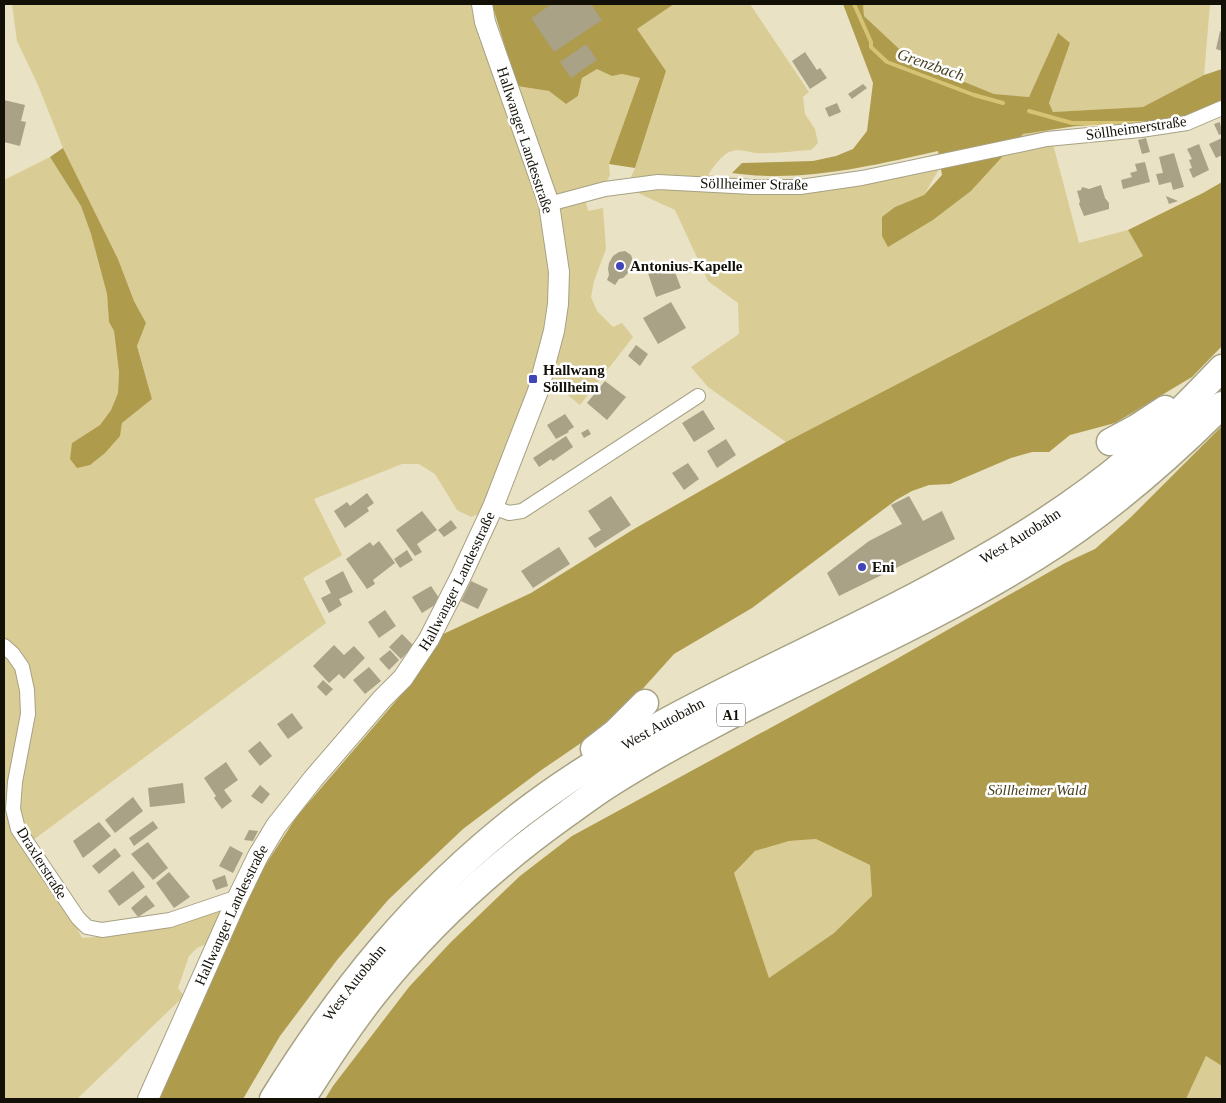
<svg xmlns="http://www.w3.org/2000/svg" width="1226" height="1103" font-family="Georgia,serif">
  <rect width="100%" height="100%" fill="#e9e2c4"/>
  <path fill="#d9cc94" d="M12,4h463l42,82 32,5 17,13 12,-8 4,-18 15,-10 15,8 10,-2 18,4 -31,86 1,11 -4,8 -23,6 5,22 15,-3 3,41 -12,32 -3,16 6,14 16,16 9,-4 11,14 -53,68 -42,-34 -23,66 -36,77 -8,3 -14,-7 -22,-36 -16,-10h-17l-88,35 28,56 -39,23 23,45 -301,223 44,67 13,25 44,-3 48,-11 50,-15 -16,34 -11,5 -8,8 -11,32 6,8 -107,103h-73v-919l46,-23 31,49 10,28 16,60 2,28 5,9 5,41 -1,21 -7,17 -11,15 -28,18 48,-7 2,-13 30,-24 -15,-53 9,-23 -12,-22 -16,-42 -55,-111 -25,-63 -21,-44z
    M674,4h76l59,88 -6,5 2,17 10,15 3,14 -7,7c-18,1 -36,4 -55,3 -9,-1 -18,-5 -27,-1 -8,4 -16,15 -21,23 31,3 63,7 95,5 50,-3 99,-17 147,-30l-26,45 -29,12 -7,39 45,-26 38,-29 52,-57 26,-5 30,114 49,-13 15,26 -357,186 -78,-55 -17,-20 48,-33 -1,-31 -30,-22 -33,-71 -37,-17 -7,-16 4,-9 31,-97 -30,-42z
    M863,4h347l-6,71 -61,32 -90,5 -4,-9 21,-60 -12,-9 -29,63 -35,-3 -83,-34 -47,-44z
    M816,839l54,26 2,32 -38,36 -65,45 -35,-105 21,-22 34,-10z
    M1206,1056l16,10v33h-36z"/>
  <path fill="#ae9b4b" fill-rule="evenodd" d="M492,4h182l-37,25 29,42 -31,97 -26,-4 31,-86 -18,-4 -10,2 -15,-7 -15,9 -4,18 -12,8 -17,-13 -32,-5z
    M843,4h20l1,12 47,44 83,34 35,3 29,-64 12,10 -21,60 4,9 90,-5 61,-32 18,-6v33l-24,12 -25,6 -97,6 -53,8 -52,57 -38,29 -45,27 -6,-11v-19l13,-10 29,-12 18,-20 -4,-24c-68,15 -136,32 -206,22l10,-10 71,-2 23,-5 17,-7 14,-18 6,-48z
    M63,148l55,111 16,42 12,22 -9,23 15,53 -30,24 -2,13 -15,17 -15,12 -13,3 -7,-9 2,-16 28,-18 11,-15 7,-17 1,-21 -5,-41 -5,-9 -2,-28 -16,-60 -10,-28 -31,-49z
    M1222,182v164l-30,31 -77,46 -45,12 -21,17h-17l-21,6 -61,26 -21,1 -17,6 -16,9 -144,108 -78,46 -36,40 -38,36 -60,41 -77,58 -75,71 -51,60 -57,76 -37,63h-87l101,-221 40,-62 111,-129 31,-51 92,-43 103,-64 152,-87 357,-186 -15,-26 75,-37z
    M1222,426v640l-16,-10 -20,43h-861l8,-13 76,-99 42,-45 69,-66 52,-40 321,-175 172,-98 30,-14 35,-31zM816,839l54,26 2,31 -38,37 -65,45 -35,-105 21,-22 34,-10z"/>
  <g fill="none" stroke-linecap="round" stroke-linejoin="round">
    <path stroke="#d6c373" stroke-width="4" d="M854,4l17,38v5l16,15 87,33 29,8
      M1029,111l43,12h74"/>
  </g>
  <path fill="#a9a286" d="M552,4h39l11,16 -48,32 -23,-34z
    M1220,31l2,1v19l-6,-2z
    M586,44l11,16 -26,18 -11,-16z
    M805,52l12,18 3,-2 7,10 -17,11 -18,-28z
    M863,84l4,4 -15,11 -4,-5z
    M4,100l21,5 -4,16 5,1 -6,24 -16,-4z
    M837,103l4,9 -12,5 -4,-9z
    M1220,122l2,12 -3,1 -5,-11z
    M1146,138l4,14 -8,2 -4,-14z
    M1222,138v17l-6,3 -7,-14z
    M1199,144l10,26 -16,8 -4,-9 3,-1 -3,-8 3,-1 -5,-10z
    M1174,153l10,34 -11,3 -2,-8 -12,3 -3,-11 7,-1 -4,-16z
    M1145,162l5,20 -27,7 -2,-9 11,-3 -2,-4 7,-2 -2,-7z
    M1101,185l4,13 4,5v6l-25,7 -5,-12 1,-3 -3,-10 4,-1 1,-3 7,2z
    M1166,196l12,5 -9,3z
    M625,251l6,4 2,6 -1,8 -9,9 -4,1 -4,6 -8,-5 2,-5 -1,-6 1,-6 4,-7 6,-4z
    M672,264l9,24 -25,9 -8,-24z
    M671,302l15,26 -28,16 -15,-26z
    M636,345l12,9 -8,12 -12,-10z
    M605,381l21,16 -19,23 -20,-17z
    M703,410l12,19 -21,13 -12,-19z
    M565,414l9,13 -6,4 1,1 -13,7 -9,-14z
    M588,429l3,5 -7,4 -3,-5z
    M566,436l7,11 -20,14 -2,-2 -12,8 -6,-9z
    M726,439l10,16 -19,13 -10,-17z
    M688,463l11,16 -15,11 -12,-17z
    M367,493l7,10 -7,5 2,3 -24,17 -11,-17 13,-9 3,4z
    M611,496l20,29 -36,23 -7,-10 13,-8 -13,-19z
    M909,496l14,25 19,-10 13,28 -116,57 -12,-23 42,-32 33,-17 -11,-19z
    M422,511l15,19 -20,14 5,8 -7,4 -19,-26z
    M451,520l6,8 -13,9 -6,-7z
    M379,541l16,22 -22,17 2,4 -8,5 -21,-30 24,-17 3,4z
    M559,547l11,17 -37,24 -12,-17z
    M407,550l6,10 -13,8 -6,-9z
    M343,571l10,21 -14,7 3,6 -13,8 -8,-15 10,-5 -6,-12z
    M471,581l17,8 -10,20 -17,-8z
    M431,586l10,15 -19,12 -10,-16z
    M385,610l11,16 -17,12 -11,-16z
    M402,634l12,12 -13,13 -12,-12z
    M334,645l10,10 10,-9 11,12 -21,21 -5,-5 -10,9 -16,-17z
    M390,650l9,10 -10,10 -10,-11z
    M369,667l12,14 -16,13 -12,-14z
    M323,680l10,9 -7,7 -9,-9z
    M292,713l11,15 -15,11 -11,-15z
    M260,741l12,15 -12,10 -12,-15z
    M226,762l12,18 -14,10 8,11 -10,8 -8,-11 2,-2 -12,-18z
    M183,783l2,20 -35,4 -2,-19z
    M260,785l10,9 -8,10 -11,-8z
    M133,797l10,14 -28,22 -10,-13z
    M153,821l5,7 -24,18 -5,-8z
    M99,822l12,14 -28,22 -10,-17z
    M249,830l9,1 -5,10 -9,-1z
    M148,842l20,26 -15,12 -22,-26z
    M230,846l13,7 -10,20 -14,-7z
    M115,848l6,8 -22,18 -7,-8z
    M133,871l12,16 -26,19 -11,-15z
    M169,872l21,25 -16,11 -18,-25z
    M225,875l3,11 -12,4 -4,-10z
    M146,895l9,11 -17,11 -7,-9z"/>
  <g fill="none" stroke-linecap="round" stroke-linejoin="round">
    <g stroke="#a7a184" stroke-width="16">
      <path id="street" d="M549,204l56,-15 53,-7 94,5h48l62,-9 185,-39 94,-9 46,-7 35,-15
        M493,507l16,6 13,-2 176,-115
        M4,646l9,8 9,13 5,23 1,24 -13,68 -2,27 5,20 60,89 9,9 15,3 68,-10 68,-23"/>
    </g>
    <g stroke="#a7a184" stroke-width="22">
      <g id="secondary">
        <path id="s1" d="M148,1099l90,-202 20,-41 18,-30 37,-47 69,-80 21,-21 26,-39 32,-63 32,-69 45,-116 16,-60 4,-27 1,-32 -10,-68 -64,-182 -3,-18"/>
      </g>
    </g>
    <g stroke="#a7a184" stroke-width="29">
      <g id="highway">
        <path d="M1110,442l26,-14 29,-19"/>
        <path d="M594,749l22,-17 29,-29"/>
        <path id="s2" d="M273,1099c69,-111 143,-203 247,-284 140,-108 308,-166 459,-254 53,-30 105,-64 151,-103 33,-28 62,-59 92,-90"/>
        <path d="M302,1099c23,-36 46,-72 73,-106 55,-69 121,-129 193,-180 14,-10 28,-21 43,-30 136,-86 289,-141 425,-226 69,-43 129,-95 186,-152"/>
      </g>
    </g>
    <use href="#street" stroke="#fff" stroke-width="14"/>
    <use href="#secondary" stroke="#fff" stroke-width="20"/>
    <use href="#highway" stroke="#fff" stroke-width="26"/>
  </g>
  <g fill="#4244b9" stroke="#fff" stroke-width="2">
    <circle cx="620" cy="266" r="5"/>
    <rect x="528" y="374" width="10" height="10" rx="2.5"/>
    <circle cx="862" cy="567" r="5"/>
  </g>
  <g text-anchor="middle" stroke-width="5" stroke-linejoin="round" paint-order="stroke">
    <rect fill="#fff" stroke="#5a5851" stroke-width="1" x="717" y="703.5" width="28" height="23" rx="4"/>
    <g font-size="14" font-weight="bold" fill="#131107">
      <text x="731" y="720">A1</text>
    </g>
    <g font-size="15" fill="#131107" stroke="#fff">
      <text transform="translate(1136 128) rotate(-8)" y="5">Söllheimerstraße</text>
      <text transform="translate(525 140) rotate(72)" y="5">Hallwanger Landesstraße</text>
      <text transform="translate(754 184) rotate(1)" y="5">Söllheimer Straße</text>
      <text dy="5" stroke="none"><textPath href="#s2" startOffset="952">West Autobahn</textPath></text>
      <text dy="5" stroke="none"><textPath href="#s1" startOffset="608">Hallwanger Landesstraße</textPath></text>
      <text dy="5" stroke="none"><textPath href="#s2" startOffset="548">West Autobahn</textPath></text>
      <text transform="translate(42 863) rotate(58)" y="5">Draxlerstraße</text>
      <text dy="5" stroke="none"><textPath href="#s1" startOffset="202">Hallwanger Landesstraße</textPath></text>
      <text dy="5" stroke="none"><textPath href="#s2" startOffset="142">West Autobahn</textPath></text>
    </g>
    <g font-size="15" font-weight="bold" fill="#131107" stroke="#fff" text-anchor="start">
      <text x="630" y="271">Antonius-Kapelle</text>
      <text x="543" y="375">Hallwang<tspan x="543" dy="17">Söllheim</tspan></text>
      <text x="872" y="572">Eni</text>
    </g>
    <g font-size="15" font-style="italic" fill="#49401d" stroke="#fff">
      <text x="1037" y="795">Söllheimer Wald</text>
    </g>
    <g font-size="16" font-style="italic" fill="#49411e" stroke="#fff">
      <text transform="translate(931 64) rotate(19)" y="6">Grenzbach</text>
    </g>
  </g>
  <rect width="1226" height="1103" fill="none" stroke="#131107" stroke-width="10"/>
</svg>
